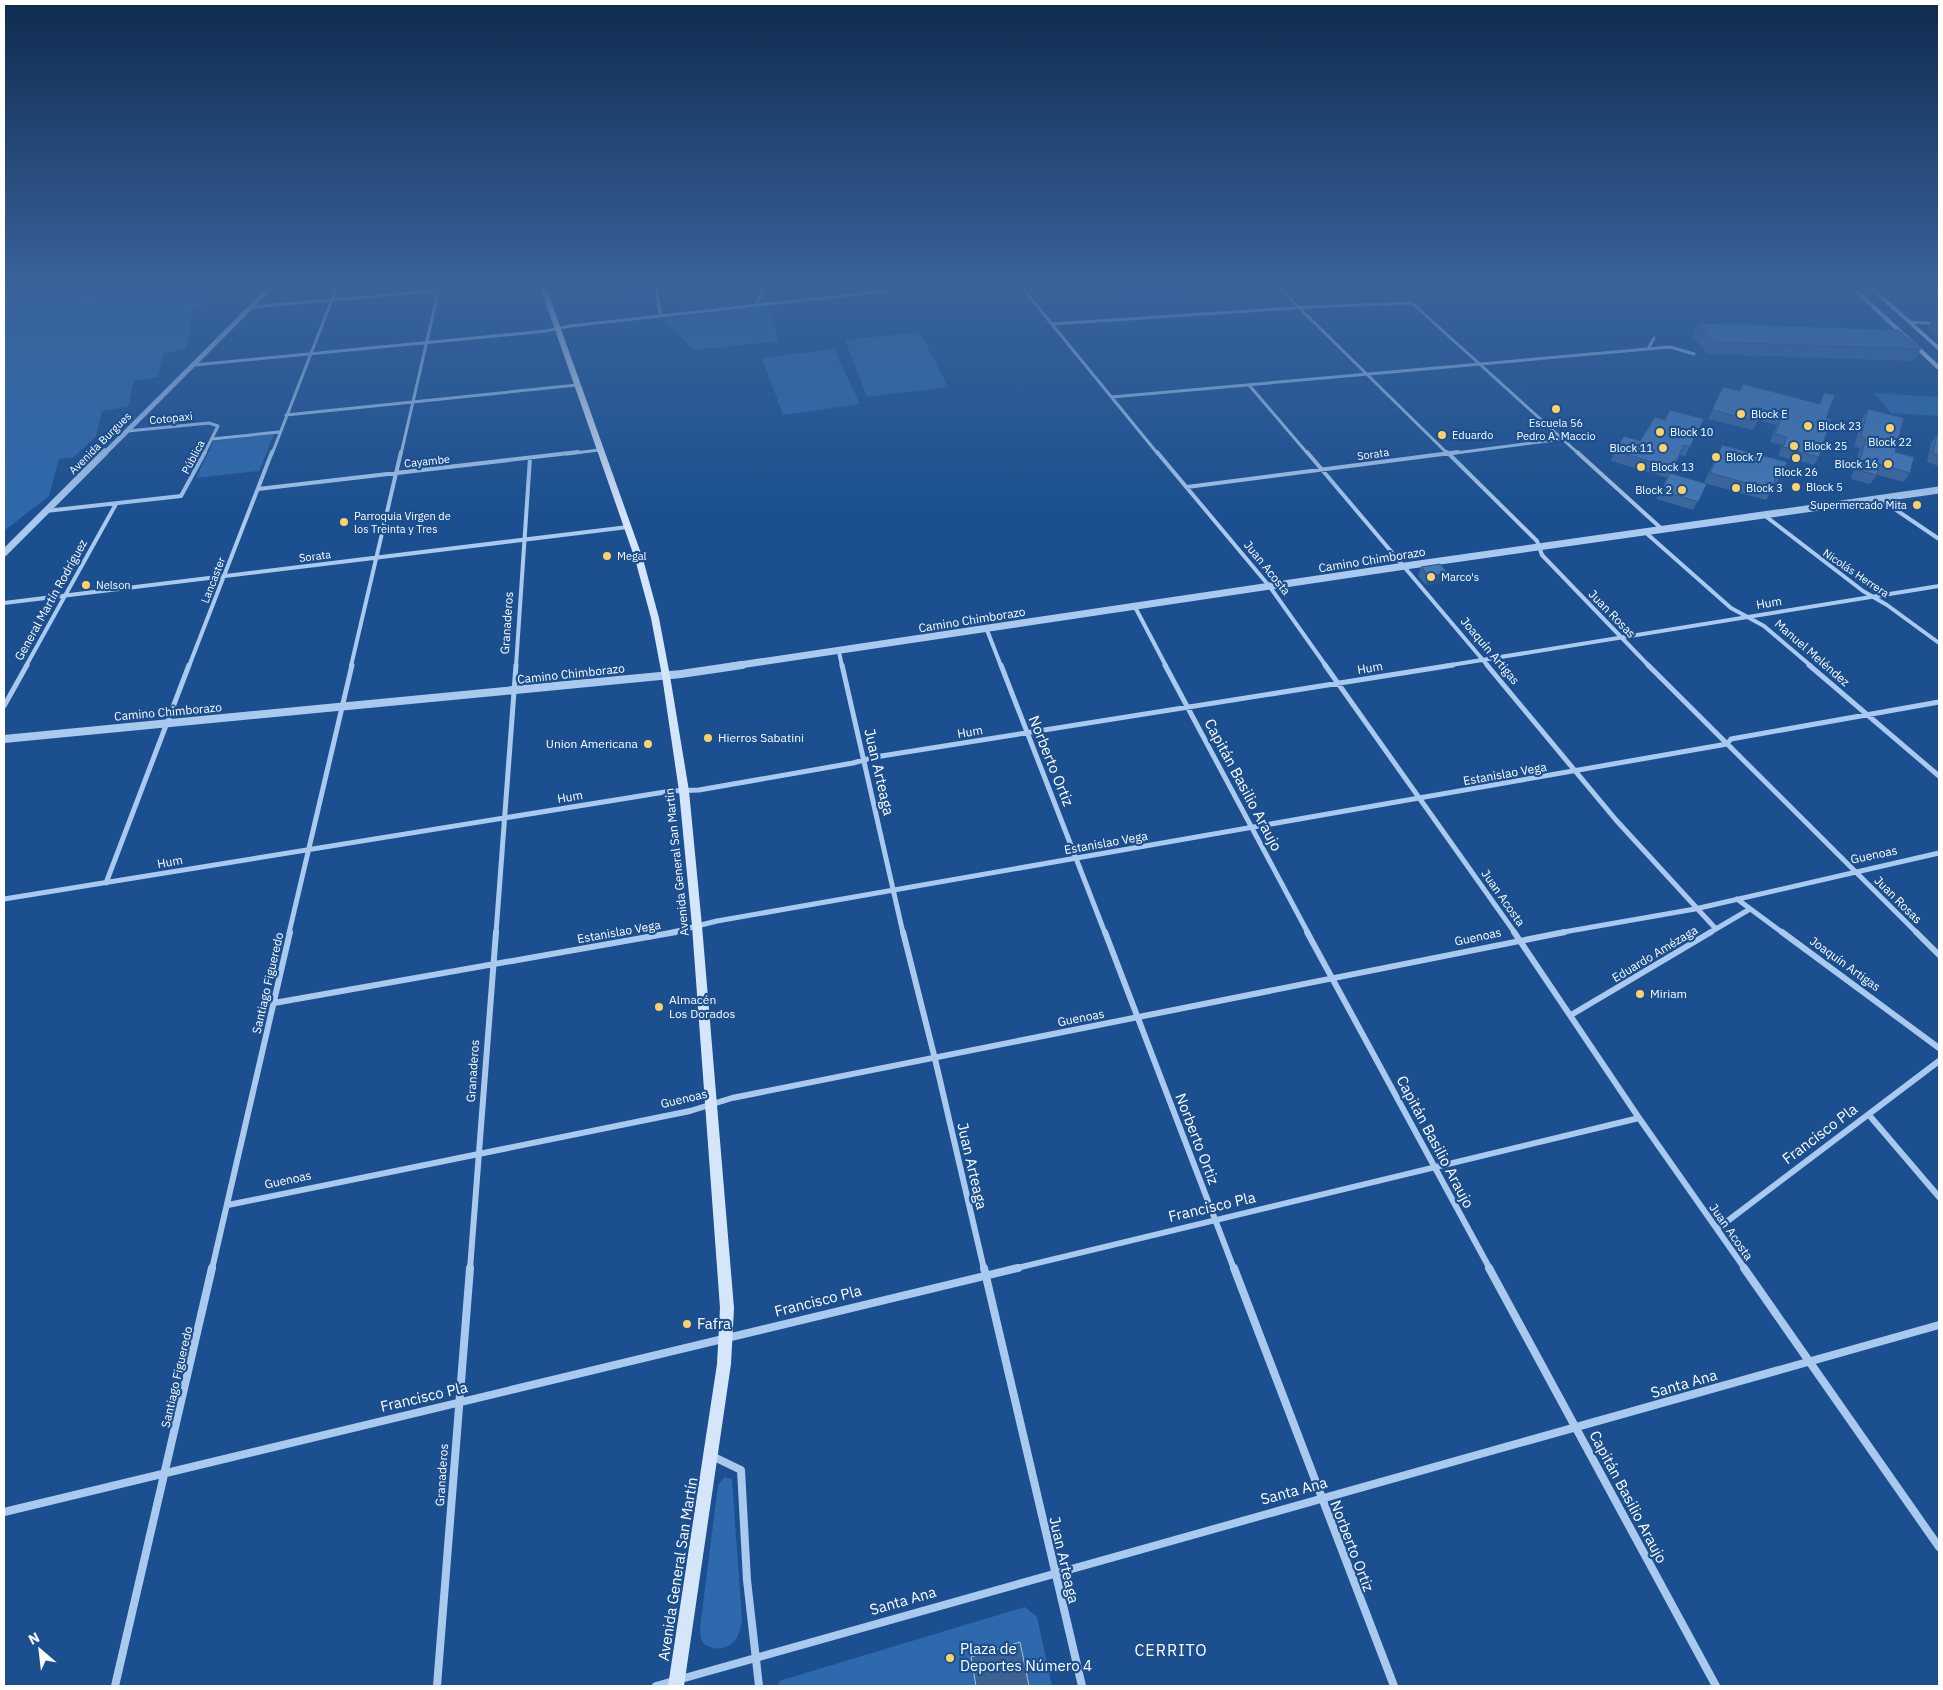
<svg xmlns="http://www.w3.org/2000/svg" width="1943" height="1690" font-family="'IBM Plex Sans',sans-serif">
  <rect width="100%" height="100%" fill="#1b4f8f"/>
  <path fill="#2e69ad" d="M4,295l199,7 -2,6 -13,2v5l4,-1 -5,33 -3,2 -20,4 -6,24 -24,4 -6,26 -26,4 -6,25 -22,21 -15,2 -10,37 -45,35z
    M768,307l10,34 -84,9 -31,-31z
    M920,332l28,55 -81,10 -22,-57z
    M834,349l26,55 -77,11 -21,-57z
    M1874,393l65,4v19l-48,-3z
    M274,434l-15,37 -63,7 18,-37z
    M725,1477l7,2 10,141c-2,22 -17,36 -38,24l-3,-5 -1,-11 18,-143z
    M1025,1607l12,10 15,69h-273v-5z"/>
  <path fill="#3c6290" stroke="#9cc4f0" d="M1020,1642l9,44h-53l-5,-29z"/>
  <g fill="none" stroke-linecap="round" stroke-linejoin="round">
    <path stroke="#9cc4f0" stroke-width="2.5" d="M4,289l11,-5"/>
    <path stroke="#a9c9ee" stroke-width="3" d="M655,284l6,32
      M1019,284l139,170
      M1275,284l173,170
      M756,306l9,-22
      M252,307l263,-23
      M1909,322l30,2
      M1052,324l256,-17 104,-4 167,151
      M1648,349l6,-11
      M194,365l352,-34 24,-5 380,-42
      M1249,385l59,69
      M1112,397l558,-50 24,7
      M286,415l291,-30
      M128,431l81,-8 9,3 -14,28
      M212,439l67,-7
      M272,454l66,-170
      M401,454l39,-170
      M567,454l32,-4
      M1448,454l115,-15"/>
    <path stroke="#a9c9ee" stroke-width="4" d="M1157,452l113,135 56,79
      M1307,452l181,214
      M1447,452l90,89 5,14 107,111
      M1577,452l86,78
      M1187,487l271,-35
      M258,489l320,-37
      M1880,499l59,40
      M46,511l135,-15 24,-44
      M1764,515l99,76 24,14 52,38
      M1645,532l86,76 33,18 47,40
      M4,603l624,-76
      M1135,607l31,59
      M987,630l14,36
      M839,652l3,14
      M26,666l90,-162
      M189,666l83,-214
      M351,666l50,-214
      M516,666l14,-208
      M1445,666l494,-80"/>
    <path stroke="#a9c9ee" stroke-width="5" d="M842,665l61,268
      M1001,665l104,268
      M1165,665l143,268
      M1325,665l190,268
      M1487,665l129,155 100,109
      M1648,665l269,268
      M1809,665l130,111
      M4,706l23,-41
      M106,883l83,-218
      M4,899l667,-108 28,-1 154,-27 22,-6 578,-92
      M1737,899l46,34
      M289,933l63,-268
      M496,933l20,-268
      M669,933l48,-12 1010,-177 4,-5 208,-37
      M1558,933l137,-24 244,-56
      M1709,933l41,-24"/>
    <path stroke="#a9c9ee" stroke-width="6" d="M903,932l32,127 49,210
      M1105,932l129,337
      M1307,932l183,337
      M1514,932l125,186 106,151
      M1782,932l157,116
      M1916,932l23,23
      M274,1003l402,-71
      M1571,1015l140,-83
      M1869,1115l70,82
      M228,1205l462,-94 42,-13 833,-166
      M1717,1229l222,-168
      M212,1269l78,-337
      M470,1269l26,-337
      M1013,1269l626,-151"/>
    <path stroke="#a9c9ee" stroke-width="8" d="M984,1268l98,418
      M1234,1268l160,418
      M1489,1268l227,418
      M1744,1268l195,279
      M712,1456l29,14 6,110 12,106
      M4,1512l1014,-244
      M115,1686l97,-418
      M437,1686l33,-418
      M656,1686l1283,-361"/>
    <path stroke="#a9c9ee" stroke-width="5" d="M104,454l170,-170"/>
    <path stroke="#a9c9ee" stroke-width="7" d="M4,553l101,-101
      M733,666l672,-100 534,-76"/>
    <path stroke="#a9c9ee" stroke-width="8" d="M4,739l677,-65 61,-9"/>
    <path fill="#d6e6fa" fill-rule="evenodd" d="M539,284h6l98,275 16,59 11,58 19,115 13,135 32,382 -3,56 -47,322h-16l49,-322 3,-56 -28,-382 -13,-135 -17,-115 -11,-58 -16,-59z
      M1846,284h6l87,81v5l-2,-1z
      M1864,284h6l69,62v5z"/>
  </g>
  <path fill="#3a679d" d="M1935,316h4v22h-2l-10,-10z
    M1698,323l223,26 -8,12 -206,-7 -15,-19z
    M1723,387l16,4 79,13 6,-11 2,25 -7,39 -5,8 -36,-9 4,-11 -12,-3 7,-17 -19,-5 -5,10 -45,-11z
    M1868,409l27,43 15,21 -6,9 -27,-7 -7,9 -19,-5 9,-31 -6,-1 8,-28z
    M1704,419l-19,37 -5,-1 -11,21 38,8 -14,26 -37,-11 12,-21 -57,-17 4,-10 25,-10 25,-21z
    M1937,434l2,1v31l-12,-4 4,-19z
    M1722,445l60,29 -6,10 -2,-1 -2,7 -6,10 -62,-17 13,-28z
    M1421,567l27,6 -4,9 -18,3 -8,-9z"/>
  <path fill="#305480" d="M1448,573l-4,9 -18,3 3,-9z"/>
  <path fill="#4478b7" stroke="#305480" d="M1698,323l201,7 22,19 -208,-7z
    M1743,384l77,20 4,-11 11,2 -9,23 5,1 -12,38 -36,-10 4,-10 -12,-3 7,-17 -20,-5 -4,10 -46,-12 11,-23 17,4z
    M1868,409l36,9 -9,34 19,5 -4,16 -31,-9 -2,11 -20,-5 9,-31 -5,-2z
    M1670,410l34,9 -14,28 -6,-2 -11,23 -58,-17 9,-15 16,5 15,-24 10,3z
    M1937,434l2,1v20l-6,-1z
    M1722,445l65,17 -5,12 -5,-1 -5,17 -62,-17z
    M1670,473l37,11 -9,18 -37,-12z
    M1440,564l8,9 -19,3 -8,-9z"/>
  <linearGradient id="sky" x2="0" y2="1"><stop stop-color="#0f2b4f"/><stop offset="0.55" stop-color="#39639b"/><stop offset="1" stop-color="#39639b" stop-opacity="0"/></linearGradient>
  <rect width="1943" height="521" fill="url(#sky)"/>
  <g fill="#ffd166" stroke="#1b4f8f" stroke-width="2">
    <circle cx="1556" cy="409" r="5"/>
    <circle cx="1741" cy="414" r="5"/>
    <circle cx="1808" cy="426" r="5"/>
    <circle cx="1890" cy="428" r="5"/>
    <circle cx="1660" cy="432" r="5"/>
    <circle cx="1442" cy="435" r="5"/>
    <circle cx="1794" cy="446" r="5"/>
    <circle cx="1663" cy="448" r="5"/>
    <circle cx="1716" cy="457" r="5"/>
    <circle cx="1796" cy="458" r="5"/>
    <circle cx="1888" cy="464" r="5"/>
    <circle cx="1641" cy="467" r="5"/>
    <circle cx="1796" cy="487" r="5"/>
    <circle cx="1736" cy="488" r="5"/>
    <circle cx="1682" cy="490" r="5"/>
    <circle cx="1917" cy="505" r="5"/>
    <circle cx="344" cy="522" r="5"/>
    <circle cx="607" cy="556" r="5"/>
    <circle cx="1431" cy="577" r="5"/>
    <circle cx="86" cy="585" r="5"/>
    <circle cx="708" cy="738" r="5"/>
    <circle cx="648" cy="744" r="5"/>
    <circle cx="1640" cy="994" r="5"/>
    <circle cx="659" cy="1007" r="5"/>
    <circle cx="687" cy="1324" r="5"/>
    <circle cx="950" cy="1658" r="5"/>
  </g>
  <g text-anchor="middle" stroke-width="4.5" stroke-linejoin="round" paint-order="stroke">
    <g font-size="11" fill="#fff" stroke="#1b4f8f" text-anchor="start">
      <text x="1751" y="418">Block E</text>
      <text x="1556" y="427" text-anchor="middle">Escuela 56<tspan x="1556" dy="13">Pedro A. Maccio</tspan></text>
      <text x="1818" y="430">Block 23</text>
      <text x="1670" y="436">Block 10</text>
      <text x="1452" y="439">Eduardo</text>
      <text x="1890" y="446" text-anchor="middle">Block 22</text>
      <text x="1804" y="450">Block 25</text>
      <text x="1653" y="452" text-anchor="end">Block 11</text>
      <text x="1726" y="461">Block 7</text>
      <text x="1878" y="468" text-anchor="end">Block 16</text>
      <text x="1651" y="471">Block 13</text>
      <text x="1796" y="476" text-anchor="middle">Block 26</text>
      <text x="1806" y="491">Block 5</text>
      <text x="1746" y="492">Block 3</text>
      <text x="1672" y="494" text-anchor="end">Block 2</text>
      <text x="1907" y="509" text-anchor="end">Supermercado Mita</text>
      <text x="354" y="520">Parroquia Virgen de<tspan x="354" dy="13">los Treinta y Tres</tspan></text>
      <text x="617" y="560">Megal</text>
      <text x="1441" y="581">Marco's</text>
      <text x="96" y="589">Nelson</text>
    </g>
    <g font-size="11" fill="#fff" stroke="#1b4f8f">
      <text transform="translate(171 418) rotate(-6)" y="4">Cotopaxi</text>
      <text transform="translate(100 443) rotate(-45)" y="4">Avenida Burgues</text>
      <text transform="translate(1373 454) rotate(-8)" y="4">Sorata</text>
      <text transform="translate(193 457) rotate(-62)" y="4">Pública</text>
      <text transform="translate(427 461) rotate(-6)" y="4">Cayambe</text>
      <text transform="translate(315 556) rotate(-7)" y="4">Sorata</text>
      <text transform="translate(1856 573) rotate(34)" y="4">Nicolás Herrera</text>
      <text transform="translate(213 580) rotate(-69)" y="4">Lancaster</text>
    </g>
    <g font-size="12" fill="#fff" stroke="#1b4f8f">
      <text transform="translate(1372 560) rotate(-9)" y="4">Camino Chimborazo</text>
      <text transform="translate(1267 568) rotate(51)" y="4">Juan Acosta</text>
      <text transform="translate(51 600) rotate(-61)" y="4">General Martín Rodríguez</text>
      <text transform="translate(1769 603) rotate(-9)" y="4">Hum</text>
      <text transform="translate(1612 614) rotate(46)" y="4">Juan Rosas</text>
      <text transform="translate(972 620) rotate(-9)" y="4">Camino Chimborazo</text>
      <text transform="translate(507 623) rotate(-86)" y="4">Granaderos</text>
      <text transform="translate(1490 651) rotate(50)" y="4">Joaquín Artigas</text>
      <text transform="translate(1812 653) rotate(41)" y="4">Manuel Meléndez</text>
      <text transform="translate(1370 668) rotate(-9)" y="4">Hum</text>
      <text transform="translate(571 674) rotate(-6)" y="4">Camino Chimborazo</text>
      <text transform="translate(168 712) rotate(-5)" y="4">Camino Chimborazo</text>
      <text transform="translate(970 732) rotate(-9)" y="4">Hum</text>
      <text transform="translate(1505 774) rotate(-10)" y="4">Estanislao Vega</text>
      <text transform="translate(570 797) rotate(-9)" y="4">Hum</text>
      <text transform="translate(1106 843) rotate(-10)" y="4">Estanislao Vega</text>
      <text transform="translate(1874 855) rotate(-12)" y="4">Guenoas</text>
      <text transform="translate(170 862) rotate(-10)" y="4">Hum</text>
      <text transform="translate(677 862) rotate(-96)" y="4">Avenida General San Martín</text>
      <text transform="translate(1503 898) rotate(55)" y="4">Juan Acosta</text>
      <text transform="translate(1898 900) rotate(45)" y="4">Juan Rosas</text>
      <text transform="translate(619 932) rotate(-10)" y="4">Estanislao Vega</text>
      <text transform="translate(1478 937) rotate(-12)" y="4">Guenoas</text>
      <text transform="translate(1655 954) rotate(-31)" y="4">Eduardo Amézaga</text>
      <text transform="translate(1845 964) rotate(36)" y="4">Joaquín Artigas</text>
      <text transform="translate(268 983) rotate(-77)" y="4">Santiago Figueredo</text>
      <text transform="translate(1081 1018) rotate(-11)" y="4">Guenoas</text>
      <text transform="translate(473 1071) rotate(-86)" y="4">Granaderos</text>
      <text transform="translate(684 1099) rotate(-13)" y="4">Guenoas</text>
      <text transform="translate(288 1180) rotate(-12)" y="4">Guenoas</text>
      <text transform="translate(1731 1232) rotate(55)" y="4">Juan Acosta</text>
      <text transform="translate(177 1377) rotate(-77)" y="4">Santiago Figueredo</text>
      <text transform="translate(442 1475) rotate(-86)" y="4">Granaderos</text>
    </g>
    <g font-size="12" fill="#fff" stroke="#1b4f8f" text-anchor="start">
      <text x="718" y="742">Hierros Sabatini</text>
      <text x="638" y="748" text-anchor="end">Union Americana</text>
      <text x="1650" y="998">Miriam</text>
      <text x="669" y="1004">Almacén<tspan x="669" dy="14">Los Dorados</tspan></text>
    </g>
    <g font-size="15" fill="#fff" stroke="#1b4f8f">
      <text transform="translate(1051 761) rotate(68)" y="5">Norberto Ortiz</text>
      <text transform="translate(879 772) rotate(77)" y="5">Juan Arteaga</text>
      <text transform="translate(1243 785) rotate(62)" y="5">Capitán Basilio Araujo</text>
      <text transform="translate(1820 1134) rotate(-37)" y="5">Francisco Pla</text>
      <text transform="translate(1197 1139) rotate(69)" y="5">Norberto Ortiz</text>
      <text transform="translate(1435 1142) rotate(62)" y="5">Capitán Basilio Araujo</text>
      <text transform="translate(972 1166) rotate(77)" y="5">Juan Arteaga</text>
      <text transform="translate(1212 1207) rotate(-13)" y="5">Francisco Pla</text>
      <text transform="translate(818 1301) rotate(-14)" y="5">Francisco Pla</text>
      <text transform="translate(1684 1384) rotate(-16)" y="5">Santa Ana</text>
      <text transform="translate(424 1397) rotate(-13)" y="5">Francisco Pla</text>
      <text transform="translate(1294 1491) rotate(-15)" y="5">Santa Ana</text>
      <text transform="translate(1628 1497) rotate(62)" y="5">Capitán Basilio Araujo</text>
      <text transform="translate(1352 1546) rotate(69)" y="5">Norberto Ortiz</text>
      <text transform="translate(1064 1560) rotate(77)" y="5">Juan Arteaga</text>
      <text transform="translate(678 1569) rotate(-81)" y="5">Avenida General San Martín</text>
      <text transform="translate(903 1601) rotate(-16)" y="5">Santa Ana</text>
    </g>
    <g font-size="15" fill="#fff" stroke="#1b4f8f" text-anchor="start">
      <text x="697" y="1329">Fafra</text>
      <text x="960" y="1654">Plaza de<tspan x="960" dy="17">Deportes Número 4</tspan></text>
    </g>
    <g font-size="16" letter-spacing="1" fill="#fff" stroke="#1b4f8f">
      <text x="1171" y="1656">CERRITO</text>
    </g>
  </g>
  <rect width="1943" height="1690" fill="none" stroke="#ffffff" stroke-width="10"/>
  <g transform="translate(40 1650) rotate(332)" stroke="#1b4f8f" stroke-width="4" paint-order="stroke">
  <path d="M0-4L9 19L0 12L-9 19Z" fill="#ffffff"/>
  <text y="-8" font-size="14" font-weight="bold" text-anchor="middle" fill="#ffffff">N</text>
  </g>
</svg>
